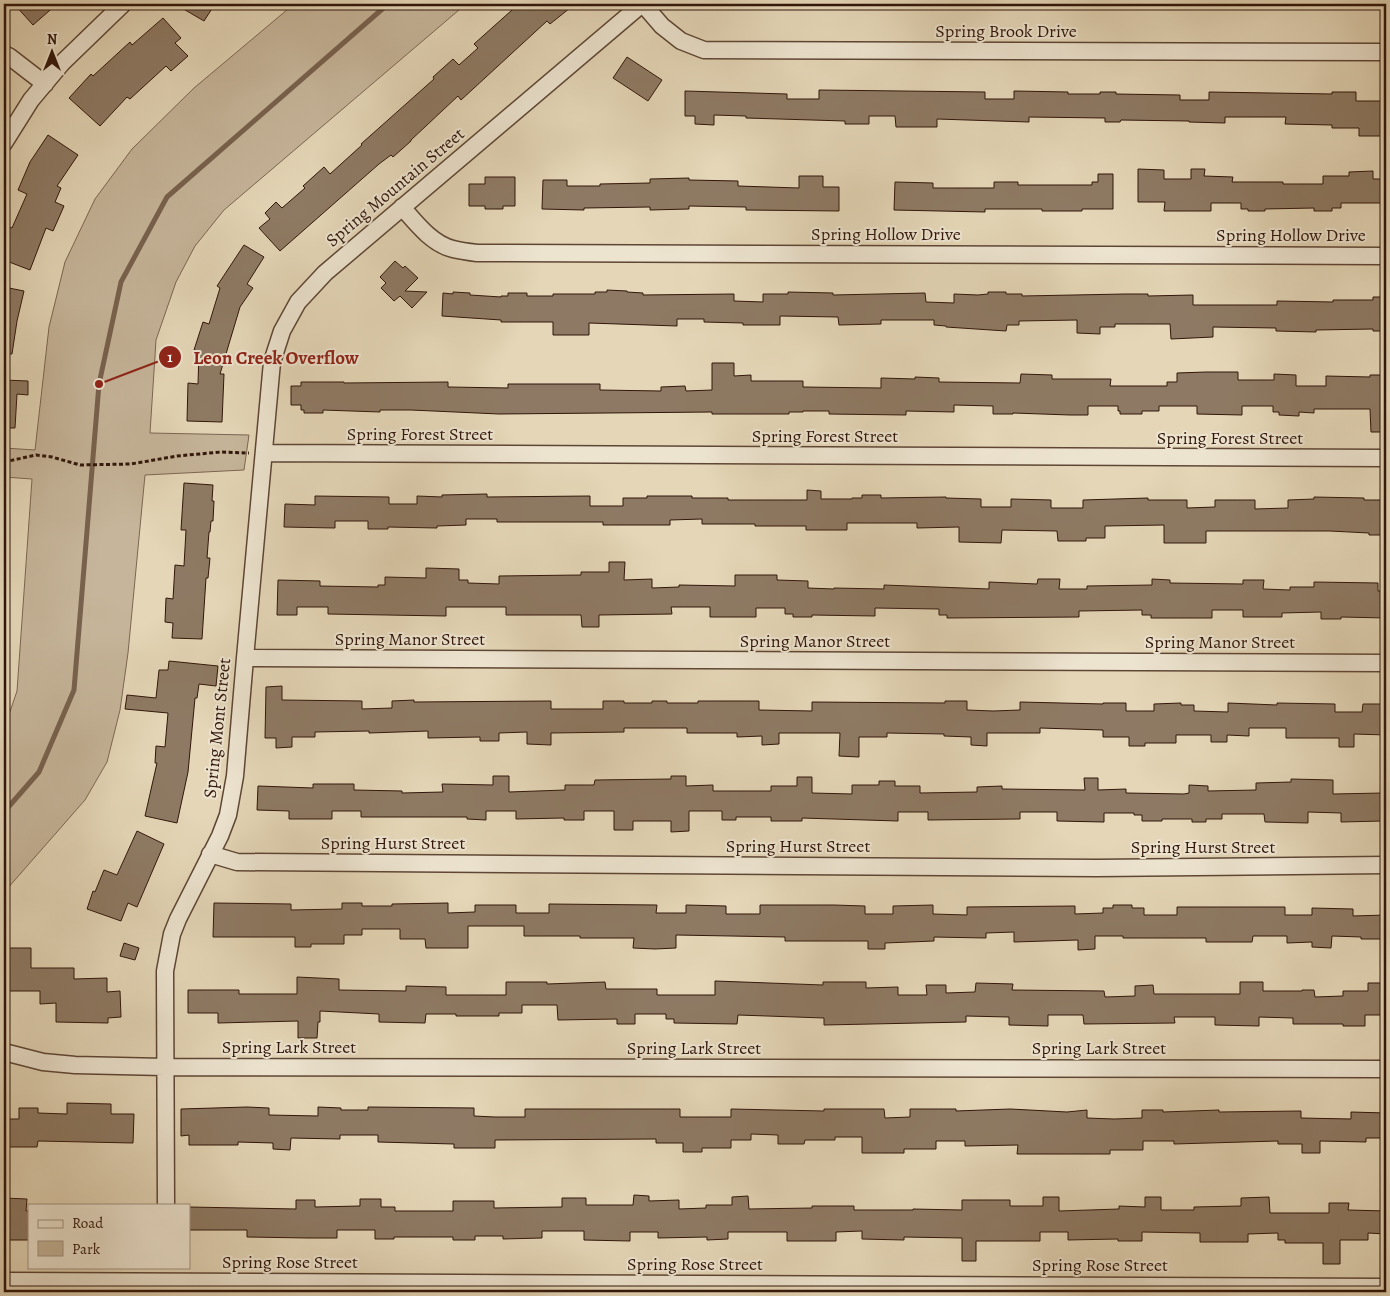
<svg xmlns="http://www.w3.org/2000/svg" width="1390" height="1296" font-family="Alegreya,serif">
  <rect width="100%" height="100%" fill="#e4d6b7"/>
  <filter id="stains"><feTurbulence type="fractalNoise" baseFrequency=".004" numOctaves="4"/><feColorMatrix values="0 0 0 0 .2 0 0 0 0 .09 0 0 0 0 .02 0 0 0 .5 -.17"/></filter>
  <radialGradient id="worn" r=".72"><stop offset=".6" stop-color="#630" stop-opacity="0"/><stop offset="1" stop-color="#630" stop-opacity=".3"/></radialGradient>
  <path fill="#c6b59a" stroke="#7c6652" d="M294,4h172l-242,206 -29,36 -19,36 -20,58 -6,93 99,2 -5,35 -99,5 -17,178 -8,57 -13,52 -22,38 -78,89 -3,-2v-158l13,-38 15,-212 -28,-2v-29l31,2 14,-123 16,-65 30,-63 37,-50 62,-61z"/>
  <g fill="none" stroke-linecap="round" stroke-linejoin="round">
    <path stroke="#78624e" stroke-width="5" d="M4,812l35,-40 35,-82 25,-306 22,-102 46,-85 221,-193"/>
  </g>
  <path fill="#8e7a64" stroke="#31160a" d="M14,4h43l-24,21z
    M175,4h40l-11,17z
    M507,4h68l-25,20 -3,-3 -86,79 -3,-4 -47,44v1l-18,16 -2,-2 -12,9 -99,87 -21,-23 11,-9 -5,-6 11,-11 6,6 23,-20 -2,-2 21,-19 6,7 32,-29 -1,-1 73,-65 -1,-2 20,-18 6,6 19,-17 -4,-4 38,-34z
    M163,18l18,20 -6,5 13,13 -17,15 -5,-5 -36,33 -3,-2 -27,29 -31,-28 22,-24 2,2 37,-34 2,3z
    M627,57l35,23 -14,21 -35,-23z
    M819,90l166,2v7h29v-8l54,1v2h32v-2h16v2l64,1v5h29v-8l123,2v-2h24v9h30v35h-27v-8h-27v-3l-47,-1 1,-7h-61v6l-36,-1v-1l-68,-1 -1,2h-15v-4l-76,-1v5l-92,-3v8h-41l-1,-11h-26v8h-24v-3l-99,-3v-2l-32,-1v10l-19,-1v-8h-10v-25l102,3v5h32z
    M48,135l30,20 -21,31 4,2 -6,14 9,4 -11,25 -7,-3 -16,42 -26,-10v-35l8,3 15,-34 -9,-4 12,-28z
    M1138,169l26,1v9h27v-10h14l-1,7 29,1 -1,5h51v2h40v-8h26v-4l24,-1v8h13v24h-45v5h-9v3h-18v-3l-49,1v2h-17v-2h-7v-6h-30v8h-47l1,-9h-27z
    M1098,174h15v35h-31v2h-40v-2h-57v3l-91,-2 1,-28 38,1v5h61v-6h24v3h74v-3h6z
    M799,176h24v11h16v24l-93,-1v-3l-57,-1v3l-39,1v-3l-66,1v2l-42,-1 1,-29h24v6h33v-2l50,-1v-4l39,-1v2l49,1v5l61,2z
    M485,177h30v29h-12v3h-18v-3h-16v-22h16z
    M244,245l20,12 -17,27 6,4 -13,19 -20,67h4l-2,48 -35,-1 1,-38 10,1 1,-33 -5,-1 9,-28 6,2 11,-36 -3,-2z
    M395,261l8,7 2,-2 13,12 -13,13 22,1 -15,16 -12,-12 -6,5 -13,-13 5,-5 -6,-6z
    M4,287l20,4 -7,30 -5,33h-8z
    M607,290l20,1v1l16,1v2l91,-1v7l29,1v-8h25v-2l45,1v2l92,-2 1,9 28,1v-9l24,1 10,-1v-2h18v2h16v2l103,-2h23v2l45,-1v10h84v-4l56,1v-2h40v-3h13v34h-13v-2l-57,1v2l-40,-1v-3l-63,-1v10l-42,2 -1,-15h-55v3h-15v7l-23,-1v-13l-58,1v4h-12l-1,6 -60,-4v-1l-12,-1v-5h-53v4l-42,1 -1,-8 -58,-1v9h-37v-2l-39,-1v-3h-27v7l-88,-3v12h-36v-13h-52v-2l-59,-4 1,-23 10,1v-2l17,1v2l31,2v-1h7v-3h19v3h26v-2h42v-2h12z
    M712,363h22v13l17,-1v6h52v6l78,1v-10l34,1v-2l24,1v4l81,1 1,-9 31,1v4h59l-1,7h57v-4h10v-9l29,-1h32v8h36v-6l22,1v11h30v-10l44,1v-2h16v57h-15l-1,-23h-56v4l-15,-1v4l-20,-1v-3h-6v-6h-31v9l-45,-1v-8h-38v5h-17v3h-22v-3h-2v-5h-30v9h-18l-57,-2v1h-20v-8l-39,-1v7l-48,-1v4l-77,-1v-3h-26v1h-14v2h-77v-2l-213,2 -88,-4h-31v2l-57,-2v3h-19v-3h-3v-5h-10v-19h10v-4h43v1l104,-1v5l60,1v-4h92v6l61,1v-4l24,-1 1,5 26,-1z
    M4,380l24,1v14l-11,-1 -2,34h-11z
    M184,483l29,2 -1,16h2l-1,20h-2l-1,11h-1l-2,26h3l-2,20h-2l-4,61 -30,-1 1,-15 -8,-1 1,-24 7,1 2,-34 9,1 2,-36h-5z
    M807,490l14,1v8h31v-1h10v-3h19v3l65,-1v1l35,1v8h30v-8l40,1v8h32v-8l65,-2v2h39v8l28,-1v-7h40v9l33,-1v-8l26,-1v-2l50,1v2h22v35h-17v-2l-39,-2h-124v12h-42v-18l-59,1v12h-19v3h-28l-1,-10 -55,-1 -1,13 -42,-1v-15l-42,1v-5h-70v7h-41v-4h-51v-2h-53v-5l-32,1v5h-67v-3h-106v-3h-31v6l-29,1v2l-49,-1v2h-20v-8h-33v7l-51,-1 1,-23 30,1v-9l74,1v7h28v-8l25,1v-2l45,-1v3l103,-1v10h33v-8h24v-2h45v2h36v2h79z
    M609,562h16l-1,18 28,-1v9l27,-1v-2l56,1v-11h42v5l31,1v7l26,1v-1l50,1v-4l105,4v-7l48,2 1,-5h22l-1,10h28v-3l65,-1v-6l18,1v3l73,1v-4h21l-1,9 27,1v-3h24v-5l64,1v8h8v27l-45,-1v2h-20v-7l-39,1v4h-39v-7h-31v8h-61v-3h-9v-5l-63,1v6l-132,1v-3h-8v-6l-64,-1v8l-63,-1v2h-19v-3h-8v-6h-29v9h-46v-10h-39l1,7 -73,1v12h-17l-1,-12h-75v-8h-60v9l-118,-2v-7h-31v8h-20l1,-35 42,1v5l58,1v-2h7v-8l41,1v-10l33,1v11h9v3l31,1v-8l82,-1v-3h28z
    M169,661l49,5 -2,20 -17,-2 -2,14h-2l-7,74 -11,51 -32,-7 12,-53h-2l1,-17 9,1 3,-34 -43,-4 2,-14 29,3 3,-28h9z
    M282,686v14l80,1v8l30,-1v-7l22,-1v2l137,-1v8h52v-8h21v2h28v-2h15v2h31v-2h61v9l53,1v-9l133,1v-2h22v9l26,1 27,-1v-8l83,2v-1h23v8h28v-7l27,-1v2h13v6l34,1v-9l49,2v-2l58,1v8h27l1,-8h23v31l-32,-1v13h-15v-9h-53v-10h-37v8l-22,-1v7h-16v-7h-35v8h-31v3h-16v-9h-26v-7l-63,-2v5h-53v13l-16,-1v-8l-27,-1v-2l-57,-1v4h-28v20l-20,-1 1,-23h-61v11l-17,1v-9l-25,1v-4h-50v-5h-63v4l-73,1v12l-24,-1v-12l-28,1v8h-19v-4l-52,1v-7l-59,2v-2l-54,1v5h-23v10l-16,1v-10h-11l1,-51z
    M493,776h16v16l56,-2v-5h29l1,-5 76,-1v-3h15v10l27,-1v6h58v-5h26v-9h15v16l40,1v-9h27v-4h16v5h25v7l57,-1v-5l25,-1v3l83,1 -1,-12h14v12l28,-1v4l58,1 5,-1v-8l19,1v5l48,-1v-7l35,-1v-3l42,1v14l50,-1v28l-42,1v-9l-33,-1v11l-43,-1 -1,-8h-42v5h-16v3h-14v-3h-30v2h-20v-6h-8v-2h-30v9l-47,-1v-9h-37v7l-92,1v-8h-30v9l-96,-3v3h-31v-4h-35v3h-14v-9h-33v20l-18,1v-11h-38v9h-19v-19h-30v9h-20v-2l-48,1v-8h-30v9l-19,-1v-2h-106v-6h-29v8h-43v-8l-32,-1 1,-24 55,2v-4h41v6l48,1v2l41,-1 -1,-8 51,1z
    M137,831l27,13 -27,63 -9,-4 -7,18 -34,-12 6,-18 2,1 9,-22 13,5z
    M214,903l77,1v6l51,-1v-6h20v3h30v-2l56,-1v10l27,-1v-7h41v8h33v-9l108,1 -1,8h30v-8l40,1v8h34v-9h74l31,1v8h28v-8l40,-1v9l34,1v-8l108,-1v8l28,-1v-5h10v-3h19v3h12v7h33v-8h108v8h27v-7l41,1v7l33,-1v24h-25v-2l-29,-1 -1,12 -19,-1v-5l-25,1v-7h-34l-1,6h-46v-4h-83v-2h-28v13l-17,1v-10l-64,2v-10l-28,1v5l-52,-1v4l-49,2v6h-17v-8h-83v-4l-109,-2v13l-21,1 -22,-1 1,-10h-54v-2h-56v-10h-56v22h-42l-1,-9h-25v-10h-38v6h-18v9h-33v3h-16v-10h-82z
    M124,943l15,5 -4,12 -15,-4z
    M5,948h26v20h43v11l33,-1v14l13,-1 1,26 -13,1v5l-52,-1v-19l-16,1v-13h-36z
    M297,977l42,2v11l67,1v-5l40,1v8h60v-13h41v2l58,-2 1,7h51v6h58v-14l108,4v-3h43v6l32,-1v8h29l-1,-10h20v8l29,-1 1,-9 37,1 -1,6 92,1 1,6 30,-1v-10l18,-1 1,9h86v-12h23v9h39v-1h12l1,7 28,-1v-5h25v-8h17v32h-20v11h-22v-2h-50v-6l-34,-1v9l-44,-1v-8h-41l1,6 -91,1 -1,-9h-35v11l-39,-1v-8l-43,-1v6l-142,3v-7l-86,-3 -1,9 -63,-1v-4h-8v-5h-31v10h-18v-5l-59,1 -1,-15h-35v8h-23v3h-43v-2h-30l-1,9 -46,-1v-8l-59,-3v11h-2l-1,16h-19v-17l-80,2v-10h-30v-23h51v4h58z
    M67,1103l44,1v10h23l-1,29 -95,-2 -1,6h-33v-28h15v-11h19v5l29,1z
    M247,1107l22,1v7l49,1v-9l23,1v2h27v-3l106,1v8l21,1h30v-8h155v8h51v-8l93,2v-2h60l1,9 25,-1v-8h46v2l54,-2 57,3 20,-2v8l27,1 28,-1v-8h21v2l56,-2v2l82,-1v7l50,1v-7l35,1v25h-20v4l-46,-1v12h-18v-9h-24v-3l-104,3v-3h-31v9h-33v4h-93l1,-9 -53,1v-5h-29v8h-32v4h-42v-16h-27v3h-30l-1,4h-26v-9l-27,-1v6h-20v8h-29v4h-19v-9h-27v-4l-161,1v8h-41v-4l-76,-2v-7h-38v4l-49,-1 -1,12 -17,-1v-6l-35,-1v3h-49v-10l-8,1v-27z
    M634,1195l15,1v5l30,-1v9l27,-1v-3h26v-8l16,-1 1,13 63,-1v-2h42v4h59v-1l49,1v-10h48v6h33v-9h16v14l60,-2v-3l26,1v-10h16v13h33v-3l47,-1v-8l28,-1 1,16h59v-10h20l-1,7 38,1v23l-18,-1v7h-28v24h-17v-21h-38v-3h-7v-7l-30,1v8h-48v-9l-58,-1v9h-24v-2l-50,1v-8h-28v9h-64v20h-14v-23l-58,-1v3l-42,-1v-8l-26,1v9h-49v-9h-59v7l-21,1v-3l-49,1v-6h-28v9l-46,-1v-9h-42v7l-39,1v-3h-28v4h-22v-3h-59v2h-19v-9h-38v8h-30l-60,-1v-7h-58v-23l107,2v-9h19v7l45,-1v-7h21v8h14v4h58v-10h41v7l68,-1v-9h24v7h47z
    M4,1198l23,1 -1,12h3v29h-25z"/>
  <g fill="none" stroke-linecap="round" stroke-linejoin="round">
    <g stroke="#5e4635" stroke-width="19">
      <path id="minor" d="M643,4l19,22 19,15 23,9 682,2
        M4,54l6,3 35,27
        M4,143l27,-43 31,-37 61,-59
        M402,207c14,16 30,37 51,42 8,2 16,3 24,4l909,3
        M264,453l1122,5
        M245,658l1141,5
        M210,854l27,8 860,6 289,-3
        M4,1052l39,10 32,3 89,2 1222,2
        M166,1205l-1,-234 7,-37 6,-15 42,-83 8,-21 7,-39 10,-118 27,-296 10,-31 16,-29 27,-29 317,-269
        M4,1281l1382,6"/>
    </g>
    <path stroke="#31160a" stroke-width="3" stroke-dasharray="4 2.5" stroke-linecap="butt" d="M4,462l32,-7 16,2 28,8 51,-1 46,-8 44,-4 28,1"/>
    <use href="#minor" stroke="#ede4d0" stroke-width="16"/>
  </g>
  <g text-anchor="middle" stroke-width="4" stroke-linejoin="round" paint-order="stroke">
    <g font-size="18" fill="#31160a" stroke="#ede4d0">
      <text x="1006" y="37">Spring Brook Drive</text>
      <text transform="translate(395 187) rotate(-40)" y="6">Spring Mountain Street</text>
      <text x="886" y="240">Spring Hollow Drive</text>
      <text x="1291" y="241">Spring Hollow Drive</text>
      <text x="420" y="440">Spring Forest Street</text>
      <text x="825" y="442">Spring Forest Street</text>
      <text x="1230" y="444">Spring Forest Street</text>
      <text x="410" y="645">Spring Manor Street</text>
      <text x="815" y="647">Spring Manor Street</text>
      <text x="1220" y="648">Spring Manor Street</text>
      <text transform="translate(217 728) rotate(-84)" y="6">Spring Mont Street</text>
      <text x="393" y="849">Spring Hurst Street</text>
      <text x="798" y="852">Spring Hurst Street</text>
      <text x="1203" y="853">Spring Hurst Street</text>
      <text x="289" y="1053">Spring Lark Street</text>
      <text x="694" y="1054">Spring Lark Street</text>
      <text x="1099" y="1054">Spring Lark Street</text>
      <text x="290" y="1268">Spring Rose Street</text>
      <text x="695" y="1270">Spring Rose Street</text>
      <text x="1100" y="1271">Spring Rose Street</text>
    </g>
  </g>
  <path fill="none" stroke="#8f2418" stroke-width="2" d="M99 384L170 357"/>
  <g fill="#8f2418" stroke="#ede4d0" stroke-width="2">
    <circle cx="99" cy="384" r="5"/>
    <circle cx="170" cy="357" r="12"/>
  </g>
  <g font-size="15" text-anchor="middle" font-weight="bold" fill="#fff">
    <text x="170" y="362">1</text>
  </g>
  <g font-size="19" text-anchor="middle" font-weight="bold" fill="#8f2418" stroke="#ede4d0" stroke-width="4" stroke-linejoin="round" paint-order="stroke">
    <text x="276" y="364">Leon Creek Overflow</text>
  </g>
  <rect width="1390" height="1296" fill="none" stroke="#e4d6b7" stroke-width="20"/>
  <rect x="5" y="5" width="1380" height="1286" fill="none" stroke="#31160a" stroke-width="2.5"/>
  <rect x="10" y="10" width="1370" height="1276" fill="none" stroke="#31160a"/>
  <rect x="28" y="1204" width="162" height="65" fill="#ede4d0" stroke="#a29281"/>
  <rect x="38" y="1220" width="25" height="8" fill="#ede4d0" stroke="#a29281"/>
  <text x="72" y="1228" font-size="15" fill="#31160a">Road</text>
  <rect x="38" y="1241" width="25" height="15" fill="#c6b59a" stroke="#a29281"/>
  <text x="72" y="1254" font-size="15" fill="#31160a">Park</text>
  <g transform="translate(52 52)" stroke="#ede4d0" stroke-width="4" paint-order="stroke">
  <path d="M0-4L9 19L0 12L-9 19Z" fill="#31160a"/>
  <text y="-8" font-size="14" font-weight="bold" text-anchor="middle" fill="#31160a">N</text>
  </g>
  <rect width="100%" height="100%" filter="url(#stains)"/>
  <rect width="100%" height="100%" fill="url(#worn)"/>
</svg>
